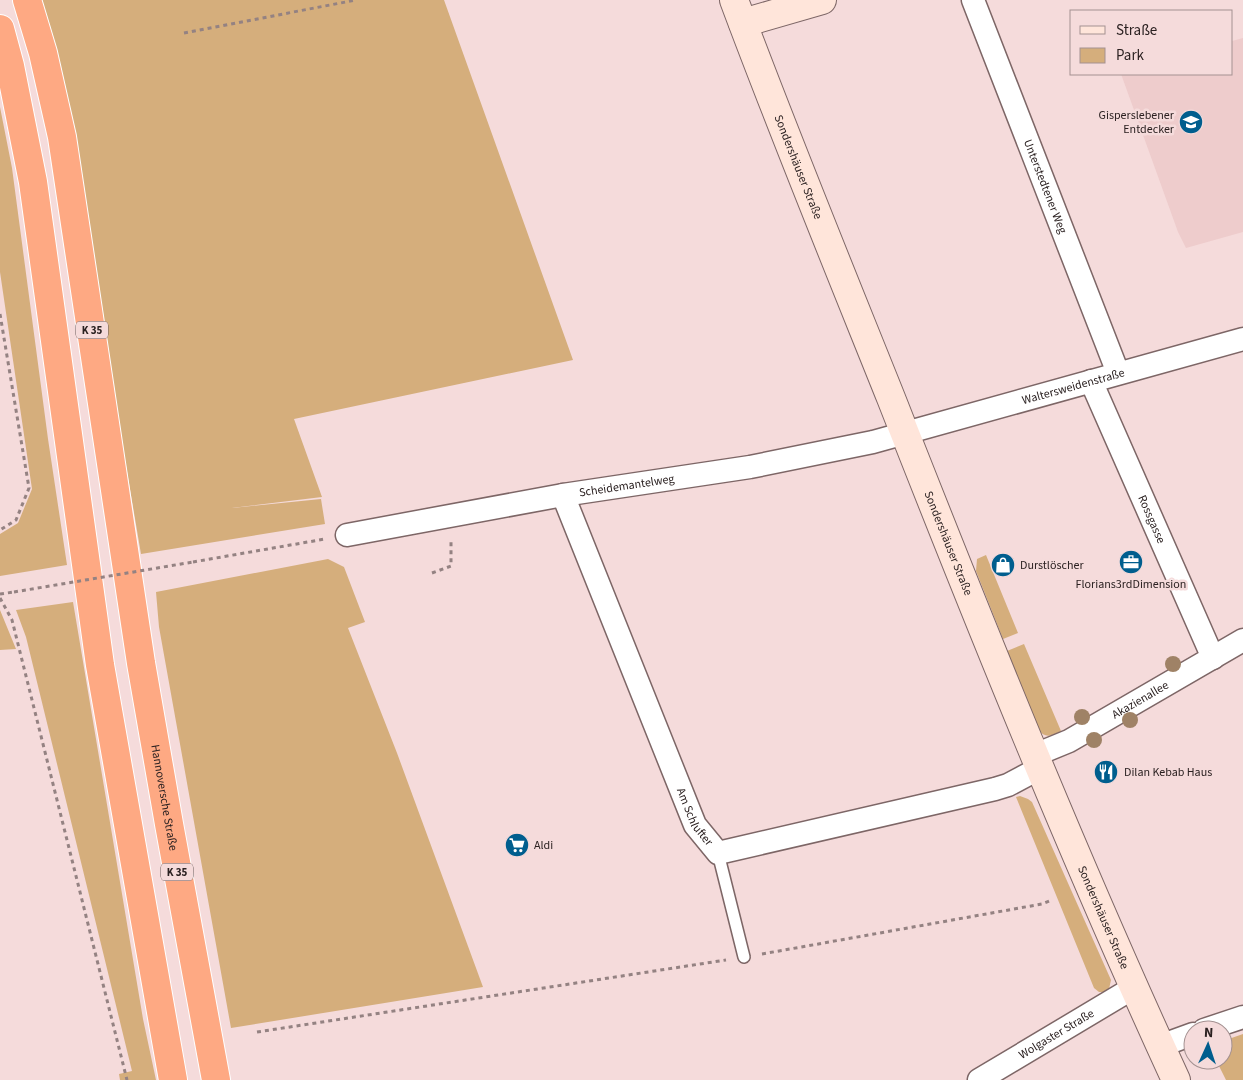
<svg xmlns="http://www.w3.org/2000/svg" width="1243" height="1080" font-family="'Source Sans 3',sans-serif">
  <rect width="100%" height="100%" fill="#f5dbdb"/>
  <path fill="#ecc" d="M1243,38v194l-57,16 -8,-16 -57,-158h111v-33z"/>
  <path fill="#d5ae7c" d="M40,0h404l129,360 -279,59 28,78 -90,11 89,-9 4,25 -184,30 -77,-453z
    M0,107l12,61 36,271 19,126 -67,11v-42l18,-11 14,-34 -32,-217z
    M986,555l32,78 -15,6 -27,-68 1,-12z
    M328,559l16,8 21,55 -17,6 49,125 86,234 -252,41 -72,-401 -3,-35z
    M73,602l70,417 13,61h-36l-1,-6 13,-3 -106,-434 -10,-27z
    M0,610l16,39 -16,1z
    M1024,644l37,87c-9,5 -16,8 -23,-2l-31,-78z
    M1020,796l8,3 4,3 79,178 -2,9 -2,3h-8l-5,-4 -78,-191z
    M1243,1034v46h-17l-10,-20h7v-19z"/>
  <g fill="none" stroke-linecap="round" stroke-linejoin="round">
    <g stroke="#7d6666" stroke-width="14">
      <path id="lane" d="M718,853l26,104"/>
    </g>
    <g stroke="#7d6666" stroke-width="25">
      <g id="street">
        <path id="s1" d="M973,0l145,373"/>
        <path id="s2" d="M1091,381l122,277"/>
        <path id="s3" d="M563,495l132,330 23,28 277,-64 13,-4 32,-17"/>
        <path id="s4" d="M347,535l216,-40 187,-28 123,-25 370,-103"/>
        <path id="s5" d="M1035,755l34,-14 174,-101"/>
        <path d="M1204,1030l39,-13"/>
        <path d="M1160,1046l33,-12"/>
        <path id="s6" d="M979,1080l154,-92"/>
      </g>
    </g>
    <g stroke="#7d6666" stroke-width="30">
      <g id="secondary">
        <path id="s7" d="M734,0c50,134 104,266 157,398 90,229 182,458 285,682"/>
        <path d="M743,23l79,-23"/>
      </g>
    </g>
    <g stroke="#fff" stroke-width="30">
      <g id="highway">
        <path id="s8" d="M27,0l16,53 19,84 79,526 28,161 47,256"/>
        <path d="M0,29l10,37 23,116 67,483 73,415"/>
      </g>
    </g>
    <path stroke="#948282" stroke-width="3" stroke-dasharray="4 4" stroke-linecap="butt" d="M184,33l172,-33
      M0,314l29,174 -13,32 -16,10
      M193,562l132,-23
      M432,573l19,-7v-27
      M0,594l14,-2
      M0,598l12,22 115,460
      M762,954l280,-50 10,-4
      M257,1032l469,-72"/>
    <use href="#lane" stroke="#fff" stroke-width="11"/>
    <use href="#street" stroke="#fff" stroke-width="22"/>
    <use href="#secondary" stroke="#ffe5da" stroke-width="28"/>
    <use href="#highway" stroke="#fea983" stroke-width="28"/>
    <path stroke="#948282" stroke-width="3" stroke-dasharray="4 4" stroke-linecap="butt" d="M14,592l179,-30"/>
  </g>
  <g fill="#9f8266">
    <circle cx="1173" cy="664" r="8"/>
    <circle cx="1082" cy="717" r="8"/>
    <circle cx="1130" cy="720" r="8"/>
    <circle cx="1094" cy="740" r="8"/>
  </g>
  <defs>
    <g id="school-disc" transform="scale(1.25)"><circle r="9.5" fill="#005e8e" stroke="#f5dbdb"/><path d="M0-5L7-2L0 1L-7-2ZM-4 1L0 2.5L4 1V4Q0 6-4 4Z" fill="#fff"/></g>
    <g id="office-disc" transform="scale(1.25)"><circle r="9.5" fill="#005e8e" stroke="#f5dbdb"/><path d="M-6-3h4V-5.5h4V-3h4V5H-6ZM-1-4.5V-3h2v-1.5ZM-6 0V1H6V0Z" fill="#fff"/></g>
    <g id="shop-disc" transform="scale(1.25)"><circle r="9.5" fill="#005e8e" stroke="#f5dbdb"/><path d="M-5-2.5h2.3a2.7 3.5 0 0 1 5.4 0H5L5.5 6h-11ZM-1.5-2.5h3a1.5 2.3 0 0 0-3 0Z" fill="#fff"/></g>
    <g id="restaurant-disc" transform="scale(1.25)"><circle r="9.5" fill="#005e8e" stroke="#f5dbdb"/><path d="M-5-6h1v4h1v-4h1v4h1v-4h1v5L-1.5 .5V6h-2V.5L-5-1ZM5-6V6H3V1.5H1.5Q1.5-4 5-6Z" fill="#fff"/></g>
    <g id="supermarket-disc" transform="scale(1.25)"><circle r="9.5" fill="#005e8e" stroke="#f5dbdb"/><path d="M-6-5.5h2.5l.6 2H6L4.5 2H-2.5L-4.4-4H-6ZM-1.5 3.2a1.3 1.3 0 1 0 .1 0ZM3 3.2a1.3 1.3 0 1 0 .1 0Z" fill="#fff"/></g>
  </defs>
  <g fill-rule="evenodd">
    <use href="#school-disc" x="1191" y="122"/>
    <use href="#office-disc" x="1131" y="562"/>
    <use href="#shop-disc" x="1003" y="565"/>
    <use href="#restaurant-disc" x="1106" y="772"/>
    <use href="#supermarket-disc" x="517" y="845"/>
  </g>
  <g text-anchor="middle" stroke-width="5" stroke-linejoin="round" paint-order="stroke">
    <g fill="#f5dbdb" stroke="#685959" stroke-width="1">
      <rect x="76" y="321.5" width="32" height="17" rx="4"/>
      <rect x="161" y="863.5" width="32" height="17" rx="4"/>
    </g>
    <g font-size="11" font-weight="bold" fill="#2b2121">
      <text x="92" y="334">K 35</text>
      <text x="177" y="876">K 35</text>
    </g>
    <g font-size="12" fill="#2b2121" stroke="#f5dbdb" text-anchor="start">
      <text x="1174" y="119" text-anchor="end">Gisperslebener<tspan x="1174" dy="14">Entdecker</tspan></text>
      <text x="1020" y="569">Durstlöscher</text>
      <text x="1131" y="588" text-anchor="middle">Florians3rdDimension</text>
      <text x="1124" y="776">Dilan Kebab Haus</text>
      <text x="534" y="849">Aldi</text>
    </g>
    <g font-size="12" fill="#2b2121" stroke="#f5dbdb">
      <text dy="4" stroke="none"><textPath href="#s7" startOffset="179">Sondershäuser Straße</textPath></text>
      <text dy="4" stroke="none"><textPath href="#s1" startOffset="200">Unterstedtener Weg</textPath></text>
      <text dy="4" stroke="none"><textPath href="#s4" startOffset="742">Waltersweidenstraße</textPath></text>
      <text dy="4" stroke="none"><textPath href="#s4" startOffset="284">Scheidemantelweg</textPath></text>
      <text dy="4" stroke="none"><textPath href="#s2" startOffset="151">Rossgasse</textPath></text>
      <text dy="4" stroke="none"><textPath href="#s7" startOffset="584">Sondershäuser Straße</textPath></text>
      <text dy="4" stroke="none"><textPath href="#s5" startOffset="119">Akazienallee</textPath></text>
      <text dy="4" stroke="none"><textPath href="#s8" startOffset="810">Hannoversche Straße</textPath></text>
      <text dy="4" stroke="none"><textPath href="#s3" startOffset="348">Am Schlufter</textPath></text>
      <text dy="4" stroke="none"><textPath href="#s7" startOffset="989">Sondershäuser Straße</textPath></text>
      <text dy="4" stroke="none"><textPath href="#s6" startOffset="90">Wolgaster Straße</textPath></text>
    </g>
  </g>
  <rect x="1070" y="10" width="162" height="65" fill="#f5dbdb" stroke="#a49191"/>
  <rect x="1080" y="26" width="25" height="8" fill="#ffe5da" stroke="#a49191"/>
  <text x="1116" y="35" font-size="15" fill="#2b2121">Straße</text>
  <rect x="1080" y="48" width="25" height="15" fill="#d5ae7c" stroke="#a49191"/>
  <text x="1116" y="60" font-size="15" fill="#2b2121">Park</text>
  <g transform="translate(1208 1045) rotate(3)"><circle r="24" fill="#f5dbdb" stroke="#a49191"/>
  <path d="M0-4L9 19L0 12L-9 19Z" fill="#005e8e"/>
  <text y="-8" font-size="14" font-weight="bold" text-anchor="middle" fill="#2b2121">N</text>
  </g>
</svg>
